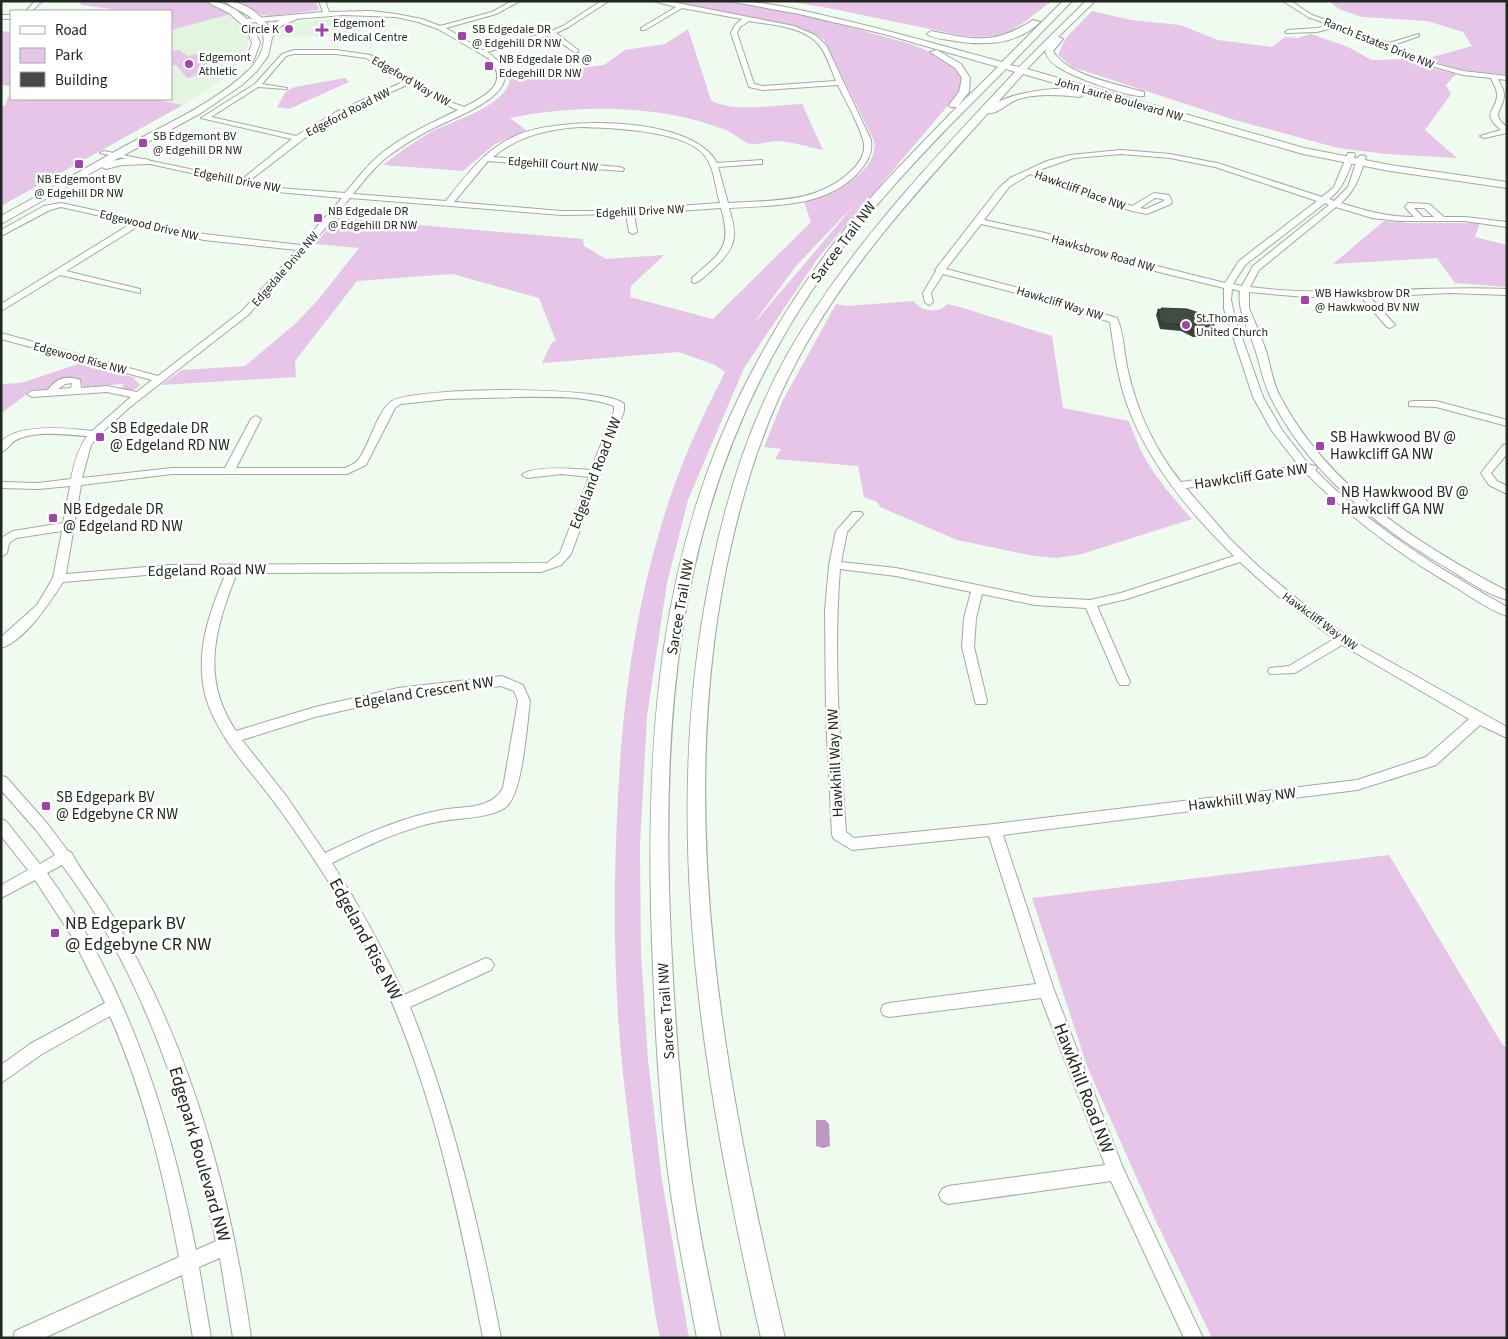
<svg xmlns="http://www.w3.org/2000/svg" width="1508" height="1339" font-family="'Source Sans 3',sans-serif">
  <rect width="100%" height="100%" fill="#effbee"/>
  <path fill="#e3f5e1" d="M231,14l15,17 3,9 -8,21 -12,14 -46,30 -30,-6h18v-69z
    M332,19h39l-15,16 -80,2 6,-14z"/>
  <path fill="#e6c5e9" fill-rule="evenodd" d="M80,1h121l30,13 -60,16v-19h-45l-45,-6z
    M236,1h80l3,9 -48,6 -9,-1z
    M666,1h60l88,16 100,28 24,11 -1,1 3,-1c21,15 30,23 11,46l-133,156 -74,110 -56,132 -21,83 -20,133 -7,129 1,107 7,108 14,120 27,158h-29l-5,-25c-12,-80 -23,-159 -32,-239 -9,-85 -10,-171 -6,-256 4,-104 17,-209 49,-308 15,-48 36,-93 59,-138l-10,-7 -36,-13 -137,11 10,-21 4,-1 -17,-43 -87,-24 -95,7 -62,80 1,16 -135,8 21,-15 63,-4 51,-43 22,-23 41,-52 -44,-4 22,-26 246,21 1,7 22,13 58,-4 -33,31 -1,11 83,22 98,-97 -7,-20c25,-6 76,-29 70,-61l-46,-94 -4,-7 -9,-6 -25,-9zM856,203l-99,117h-1l40,-54z
    M786,1h266c-36,26 -40,39 -88,35l-136,-28z
    M1328,1l179,1v73l-45,-5 -37,-11 47,-13 -9,-14 -36,-11 -65,-4 -21,-7z
    M1092,11l39,9 49,5 38,15 54,7 13,-10 13,1 13,-4 37,13 24,13 36,-1 15,7 33,8 -10,11 5,9 -26,36 32,28 -71,-4 -48,-6 -103,-28 -163,-53 -14,-12 8,-17z
    M688,29l23,71c19,13 68,5 91,4l21,46c-15,-3 -30,-8 -45,-9 -9,0 -22,5 -31,2 -6,-3 -12,-9 -19,-12 -64,-27 -152,-27 -218,-13l16,12 -31,14 -32,27 -80,-6c15,-12 31,-23 48,-33 21,-11 79,-27 79,-55l94,-12 21,-15 40,-6z
    M1,31l10,1v54l-10,-1z
    M179,50l9,6 20,-4 7,7 -2,1 2,2 -8,2 8,7 -28,7 -11,-13 -5,1v-15z
    M345,78l4,4 -60,27 -12,-2 9,-16 9,-4z
    M11,91v8h142l30,6 -182,101v-99l4,-2z
    M1384,221l24,2h72l-5,14 32,8v42l-52,-4 -18,-25 -104,6z
    M914,301c7,11 24,13 33,3l13,3 92,29 11,72 66,13c4,10 8,22 13,32 13,24 32,46 50,66l-110,35 -25,4 -23,-2 -77,-16 -77,-33 -3,-5 -13,-5 -6,-31 -83,-7 6,-10 -17,-2 19,-47 53,-96 11,2z
    M81,363l55,15 -2,1 6,6c-5,7 -11,5 -18,3l2,-4 -40,3 -5,-8 -11,-1 -12,4 -9,8 -18,1c-8,9 -18,14 -28,23v-30l20,-1z
    M1389,855l113,189 5,4v290h-295l-57,-119 -68,-153 -55,-168z"/>
  <path fill="#bf97c3" d="M816,1120h9l4,4 1,22 -7,2 -7,-2z"/>
  <g fill="none" stroke-linecap="round" stroke-linejoin="round">
    <g stroke="#9fab9e" stroke-width="2">
      <path id="minor" d="M35,1h7l-10,10h-6z
        M319,1h6l4,11 42,-1 25,3 26,5 18,7 52,-14 20,-11h8l-24,13 -50,14 36,22 67,-18 14,-6 38,-25h8l-42,27 -11,5 22,17v2h-4l-24,-17 -63,17c10,6 21,19 16,32 -11,22 -56,36 -77,48 -13,7 -27,16 -39,25 -13,10 -23,24 -34,37l93,7c20,-26 39,-51 69,-65 43,-20 177,-21 202,27l45,-3v4h-3l-41,3 10,36c43,-3 89,1 123,-32 7,-6 14,-16 13,-26 -1,-14 -19,-45 -26,-60l-75,5 -14,-3 -18,-54 4,-8 7,-6 -60,-11 -37,22h-4v-2l35,-21 -23,-6h14l127,25 21,9 11,10 45,95c2,14 -5,24 -14,34 -34,34 -83,31 -128,34 9,28 7,40 -15,60 -6,5 -12,12 -19,15l-3,-1v-4c28,-25 41,-30 29,-70l-87,6 3,18 -4,2 -4,-2 -3,-18 -64,1 -212,-17 -43,52 -59,65 -118,92 -32,29 -7,9 -9,33 90,-10h53l26,-49 5,-3 5,3 -25,49h109c4,-2 10,-4 13,-8 11,-13 20,-51 34,-59 25,-14 213,-16 232,3v7l-53,143 -10,11 -20,7 -304,1c-22,55 -37,105 -1,158l79,-24 83,-19 104,-12 21,9 7,16c-3,24 -7,87 -22,104 -12,13 -48,13 -66,16 -39,7 -75,25 -110,42 27,42 51,86 72,132l82,-37 5,2 3,5 -3,5 -81,37c43,107 69,218 91,331h-18c-28,-148 -61,-299 -138,-430 -22,-36 -45,-71 -70,-105 -24,-32 -57,-65 -69,-105 -12,-44 3,-85 20,-125h-56l-107,9c-13,20 -38,59 -62,66v-11l36,-32 16,-27 9,-47 -46,7 -7,5 -2,10 -6,4v-19l12,-7 50,-8 7,-37 -32,3 -37,-1v-6l37,1 33,-4c3,-16 7,-30 16,-43 -21,-1 -51,-6 -71,4 -6,3 -8,10 -15,12v-10c17,-19 67,-14 91,-11l39,-34 -24,-5 -75,5 -5,-3 5,-3 16,-1c8,-12 19,-15 32,-10l1,8 26,-2 30,6 15,-12 -151,-41v-6l157,43 84,-65 55,-61 -93,-10 -64,-15 -74,46 74,18v4l-80,-18 -59,36v-7l131,-81 -71,-16 -11,3 -49,26v-6l43,-24 17,-3 143,31 97,11 41,-47 -64,-6 -178,-39 4,-2 137,29 51,-41 -91,-21 54,-34 27,-30 12,-4h42l34,5 16,8 53,35 25,9c20,-10 48,-24 24,-49l-50,-29 -20,-7 -22,-5 -52,-2 -98,8 -3,-2 3,-2 77,-7zM749,21c22,4 55,5 70,24 8,9 12,25 17,36l-73,5 -9,-2 -17,-51 3,-6zM294,54h42l30,4 39,23 -69,31 -40,24 -85,-19 47,-30 28,2 1,-1 -25,-4 24,-28zM409,84l26,16 23,10c-28,14 -61,28 -84,50 -11,10 -19,22 -29,33l-67,-5 -29,-7 65,-50 41,-23zM580,127c31,1 106,3 125,29 10,13 10,32 15,47l-113,8h-45l-108,-9 34,-41 135,10 1,-2 -4,-2 -127,-10c25,-21 55,-28 87,-30zM72,383l-1,5 -13,1 7,-5zM516,397c32,0 68,-2 98,9v5l-23,59c-14,-1 -59,-5 -69,5l5,3 35,-4 27,3 -29,76 -13,10 -377,2 -104,9 15,-89 91,-11h175l19,-9 29,-57 6,-4 46,-5zM501,686l13,5 4,10 -15,87c-12,22 -40,18 -62,22 -41,8 -78,25 -116,43l-38,-56 -45,-57 73,-23 83,-19z
        M1283,1h8l21,14 77,28 30,-9v2l-25,9 31,16 38,10 44,5v4l-9,-1c2,5 6,10 6,16 0,15 -15,18 3,32v6l-23,5 -4,-2 21,-6c-22,-18 -3,-19 -4,-36 0,-5 -4,-11 -6,-16l-28,-3 -42,-12 -47,-23 -38,-13 -19,5 -31,1 -1,-1 3,-2 29,-2 13,-3 -22,-8z
        M1,15h10v4h-10z
        M1121,150l49,4 47,9 105,34 12,-10 14,-34h6l1,2c-7,17 -11,33 -26,44l5,2 14,-14 10,-30 4,-2 4,2c-6,18 -10,33 -25,46 25,8 47,14 73,14l-9,-10 3,-4 21,1 15,13h21l42,5v5l-42,-6h-66l-27,-3 -36,-11 -77,63 -9,17c86,11 171,-2 257,2v6l-58,-2 -79,4 25,28 -5,3 -3,-1 -26,-30h-56l-56,-5v16c6,15 13,30 18,46 4,15 6,30 14,44 48,90 138,147 226,193v9c-21,-6 -42,-21 -60,-32 -70,-41 -141,-98 -177,-172 -7,-15 -10,-32 -15,-47 -6,-20 -18,-37 -15,-58l-8,-2 -1,11 4,18 28,79 19,33 24,31 4,4 6,1 1,2 -2,2c56,57 123,98 192,137v9c-16,-5 -33,-17 -47,-26 -57,-33 -109,-71 -155,-118l-119,16 44,51 29,28 59,49 46,31 143,80v11l-27,-13 -44,40 -79,25 -354,45 51,155 69,178 80,170h-19l-73,-157 -163,23 -6,-3 -3,-6 3,-6 6,-3 157,-21 -64,-167 -152,19 -6,-2 -2,-5 2,-5 6,-2 147,-19 -47,-148 -137,14 -18,-11 -2,-4 -6,-119 -1,-105 4,-46 7,-34 17,-19h8l2,2 -16,18 -6,30 55,6 139,29 55,3 31,-7 113,-37c-43,-42 -85,-92 -106,-149 -10,-27 -14,-57 -18,-85l-86,-27 -81,-21 -12,19 2,9 -4,3 -4,-3 -2,-9 13,-22 -1,-1 63,-81 12,-11 37,-17 23,-6zM1121,154l49,4 45,9 102,34 -78,60 -14,22 -64,-16 -116,-34 -61,-13 25,-33 21,-13 102,37 15,3 24,-10 1,-2 -3,-7 -15,-2 -22,13 -96,-35 38,-13zM1155,198l8,1 1,2 -18,8 -6,-1zM1325,203l4,2 -76,61 -11,20 -9,-2 12,-19zM1414,208h10l10,9h-11zM981,224l59,13 115,34 69,17v21l29,88 19,34 27,35 -118,16c-26,-32 -44,-71 -53,-111 -4,-17 -4,-38 -11,-53l-87,-27 -84,-22zM1240,562l40,36 54,41 -45,27 -19,2 -2,3 2,3 25,-1 47,-28 127,74 -43,38 -69,23 -363,44 -140,14 -8,-6c-6,-87 -13,-175 -6,-263l56,7 75,16 -7,26 -2,29 13,54 1,3h10l1,-3 -13,-54 2,-29 6,-24 53,11 51,3 32,74 2,3h8l2,-3 -33,-76 30,-7z
        M1413,401h23l71,19v6l-71,-19 -27,-1v-4z
        M1507,444v10l-16,19 6,8 10,5v8l-18,-9 -8,-12 22,-28z
        M1,776l5,1 40,45 22,29 3,1c9,17 22,34 33,50 13,20 25,42 36,63 59,113 94,247 111,373h-18l-13,-80 -21,9 12,71h-18l-11,-63 -138,63h-31l2,-7 164,-74c-15,-81 -35,-164 -69,-241l-68,38 -41,29v-18l29,-21 75,-41 -34,-68 -36,-55 -34,18v-13l27,-15 -27,-34v-17l5,2 34,43 15,-9 -19,-25 -35,-40zM62,865c82,109 125,244 154,376l-20,9c-26,-132 -69,-267 -149,-377z"/>
    </g>
    <g stroke="#9fab9e" stroke-width="2">
      <path id="major" d="M205,1c26,0 48,17 55,42l-7,19 -7,-2 6,-17 -6,-15 -17,-15z
        M224,1c19,0 36,11 46,28 4,-8 20,-15 27,-10l-18,8 -7,11 -4,18 -11,15 -15,14 -41,28 -88,48 9,-2h23l4,1v4l-27,1 -16,4 -4,-2 -101,57v-8c42,-23 84,-48 126,-71 42,-22 89,-43 123,-76 8,-9 16,-22 13,-34 -4,-20 -26,-23 -39,-34z
        M729,1c36,0 71,9 106,17 56,13 112,29 167,44l61,-61h9l-62,64 9,2 67,-66h9l-37,36 5,2 -10,12c12,24 67,34 91,41v4c-14,2 -71,-19 -84,-28 -8,-4 -12,-9 -15,-17l2,-3 -20,21 277,79 86,17 117,17v6l-117,-17 -87,-17 -280,-80 -25,28c16,-9 71,-20 87,-8l-5,3c-21,-2 -44,-4 -64,3 -9,3 -19,15 -28,13 -69,76 -140,153 -189,244 -36,66 -58,138 -73,212 -51,256 0,518 59,769h-24c-57,-251 -104,-514 -49,-770 15,-74 38,-146 75,-213 60,-106 146,-195 228,-283l-9,-3c-84,83 -166,167 -224,270 -108,189 -121,390 -111,602 4,83 10,166 22,248 7,50 18,99 28,149h-24c-9,-48 -19,-96 -26,-144 -12,-83 -16,-168 -19,-252 -7,-199 5,-395 102,-574 33,-63 74,-121 120,-174 27,-30 55,-58 83,-87h-6l-2,-2 10,-13 3,-14 -7,-10 -25,-16 7,-2 24,14 9,14 -1,14 -11,14 40,-39 -114,-33 -85,-20z
        M1033,20l7,2c-24,24 -60,24 -91,18 -7,-1 -17,-2 -22,-6l4,-3c43,9 64,14 102,-11z"/>
    </g>
    <use href="#minor" fill="#fff" fill-rule="evenodd"/>
    <use href="#major" fill="#fff" fill-rule="evenodd"/>
  </g>
  <path fill="#394138" d="M1161,308l51,24 -10,5h-9l-12,-6 -21,-2 -4,-14 2,-6 3,1z"/>
  <path fill="#2e352e" d="M1214,326l-2,6 -10,5 2,-6z"/>
  <path fill="#424c41" stroke="#2e352e" d="M1161,308l26,1 15,5 15,-1 -3,13 -10,5h-9l-13,-6 -21,-2 -3,-14 4,1z"/>
  <g fill="#a143ac" stroke="#fff" stroke-width="2">
    <circle cx="289" cy="29" r="5"/>
    <path d="M319.5 22.5h5v5h5v5h-5v5h-5v-5h-5v-5h5z"/>
    <rect x="457" y="31" width="10" height="10" rx="2.5"/>
    <circle cx="189" cy="64" r="5"/>
    <rect x="484" y="61" width="10" height="10" rx="2.5"/>
    <rect x="138" y="138" width="10" height="10" rx="2.5"/>
    <rect x="74" y="159" width="10" height="10" rx="2.5"/>
    <rect x="313" y="213" width="10" height="10" rx="2.5"/>
    <rect x="1300" y="295" width="10" height="10" rx="2.5"/>
    <circle cx="1186" cy="325" r="5"/>
    <rect x="95" y="432" width="10" height="10" rx="2.5"/>
    <rect x="1315" y="441" width="10" height="10" rx="2.5"/>
    <rect x="1326" y="496" width="10" height="10" rx="2.5"/>
    <rect x="48" y="513" width="10" height="10" rx="2.5"/>
    <rect x="41" y="801" width="10" height="10" rx="2.5"/>
    <rect x="50" y="928" width="10" height="10" rx="2.5"/>
  </g>
  <g text-anchor="middle" stroke-width="5" stroke-linejoin="round" paint-order="stroke">
    <g font-size="12" fill="#212621" stroke="#fff" text-anchor="start">
      <text x="333" y="27">Edgemont<tspan x="333" dy="14">Medical Centre</tspan></text>
      <text x="279" y="33" text-anchor="end">Circle K</text>
      <text x="472" y="33">SB Edgedale DR<tspan x="472" dy="14">@ Edgehill DR NW</tspan></text>
      <text x="199" y="61">Edgemont<tspan x="199" dy="14">Athletic</tspan></text>
      <text x="499" y="63">NB Edgedale DR @<tspan x="499" dy="14">Edegehill DR NW</tspan></text>
      <text x="153" y="140">SB Edgemont BV<tspan x="153" dy="14">@ Edgehill DR NW</tspan></text>
      <text x="79" y="183" text-anchor="middle">NB Edgemont BV<tspan x="79" dy="14">@ Edgehill DR NW</tspan></text>
      <text x="328" y="215">NB Edgedale DR<tspan x="328" dy="14">@ Edgehill DR NW</tspan></text>
      <text x="1315" y="297">WB Hawksbrow DR<tspan x="1315" dy="14">@ Hawkwood BV NW</tspan></text>
      <text x="1196" y="322">St.Thomas<tspan x="1196" dy="14">United Church</tspan></text>
    </g>
    <g font-size="12" fill="#212621" stroke="#fff">
      <text transform="translate(1379 43) rotate(22)" y="4">Ranch Estates Drive NW</text>
      <text transform="translate(411 81) rotate(30)" y="4">Edgeford Way NW</text>
      <text transform="translate(1119 99) rotate(16)" y="4">John Laurie Boulevard NW</text>
      <text transform="translate(348 112) rotate(-27)" y="4">Edgeford Road NW</text>
      <text transform="translate(553 164) rotate(4)" y="4">Edgehill Court NW</text>
      <text transform="translate(237 180) rotate(11)" y="4">Edgehill Drive NW</text>
      <text transform="translate(1080 190) rotate(20)" y="4">Hawkcliff Place NW</text>
      <text transform="translate(640 211) rotate(-3)" y="4">Edgehill Drive NW</text>
      <text transform="translate(149 225) rotate(13)" y="4">Edgewood Drive NW</text>
      <text transform="translate(1103 253) rotate(16)" y="4">Hawksbrow Road NW</text>
      <text transform="translate(285 269) rotate(-49)" y="4">Edgedale Drive NW</text>
      <text transform="translate(1060 303) rotate(17)" y="4">Hawkcliff Way NW</text>
      <text transform="translate(80 358) rotate(15)" y="4">Edgewood Rise NW</text>
      <text transform="translate(1320 621) rotate(36)" y="4">Hawkcliff Way NW</text>
    </g>
    <g font-size="15" fill="#212621" stroke="#fff">
      <text transform="translate(843 242) rotate(-53)" y="5">Sarcee Trail NW</text>
      <text transform="translate(595 473) rotate(-69)" y="5">Edgeland Road NW</text>
      <text transform="translate(1251 476) rotate(-8)" y="5">Hawkcliff Gate NW</text>
      <text transform="translate(207 570) rotate(-1)" y="5">Edgeland Road NW</text>
      <text transform="translate(680 607) rotate(-80)" y="5">Sarcee Trail NW</text>
      <text transform="translate(424 692) rotate(-9)" y="5">Edgeland Crescent NW</text>
      <text transform="translate(835 763) rotate(-93)" y="5">Hawkhill Way NW</text>
      <text transform="translate(1242 799) rotate(-7)" y="5">Hawkhill Way NW</text>
      <text transform="translate(666 1011) rotate(-94)" y="5">Sarcee Trail NW</text>
    </g>
    <g font-size="15" fill="#212621" stroke="#fff" text-anchor="start">
      <text x="110" y="433">SB Edgedale DR<tspan x="110" dy="17">@ Edgeland RD NW</tspan></text>
      <text x="1330" y="442">SB Hawkwood BV @<tspan x="1330" dy="17">Hawkcliff GA NW</tspan></text>
      <text x="1341" y="497">NB Hawkwood BV @<tspan x="1341" dy="17">Hawkcliff GA NW</tspan></text>
      <text x="63" y="514">NB Edgedale DR<tspan x="63" dy="17">@ Edgeland RD NW</tspan></text>
      <text x="56" y="802">SB Edgepark BV<tspan x="56" dy="17">@ Edgebyne CR NW</tspan></text>
    </g>
    <g font-size="18" fill="#212621" stroke="#fff" text-anchor="start">
      <text x="65" y="929">NB Edgepark BV<tspan x="65" dy="21">@ Edgebyne CR NW</tspan></text>
    </g>
    <g font-size="18" fill="#212621" stroke="#fff">
      <text transform="translate(366 939) rotate(62)" y="6">Edgeland Rise NW</text>
      <text transform="translate(1084 1088) rotate(69)" y="6">Hawkhill Road NW</text>
      <text transform="translate(200 1154) rotate(74)" y="6">Edgepark Boulevard NW</text>
    </g>
  </g>
  <rect width="1508" height="1339" fill="none" stroke="#212621" stroke-width="5"/>
  <rect x="10" y="10" width="162" height="90" fill="#ffffff" stroke="#a6a8a6"/>
  <rect x="20" y="26" width="25" height="8" fill="#ffffff" stroke="#a6a8a6"/>
  <text x="55" y="35" font-size="15" fill="#212621">Road</text>
  <rect x="20" y="48" width="25" height="15" fill="#e6c5e9" stroke="#a6a8a6"/>
  <text x="55" y="60" font-size="15" fill="#212621">Park</text>
  <rect x="20" y="72" width="25" height="15" fill="#424c41" stroke="#a6a8a6"/>
  <text x="55" y="85" font-size="15" fill="#212621">Building</text>
</svg>
